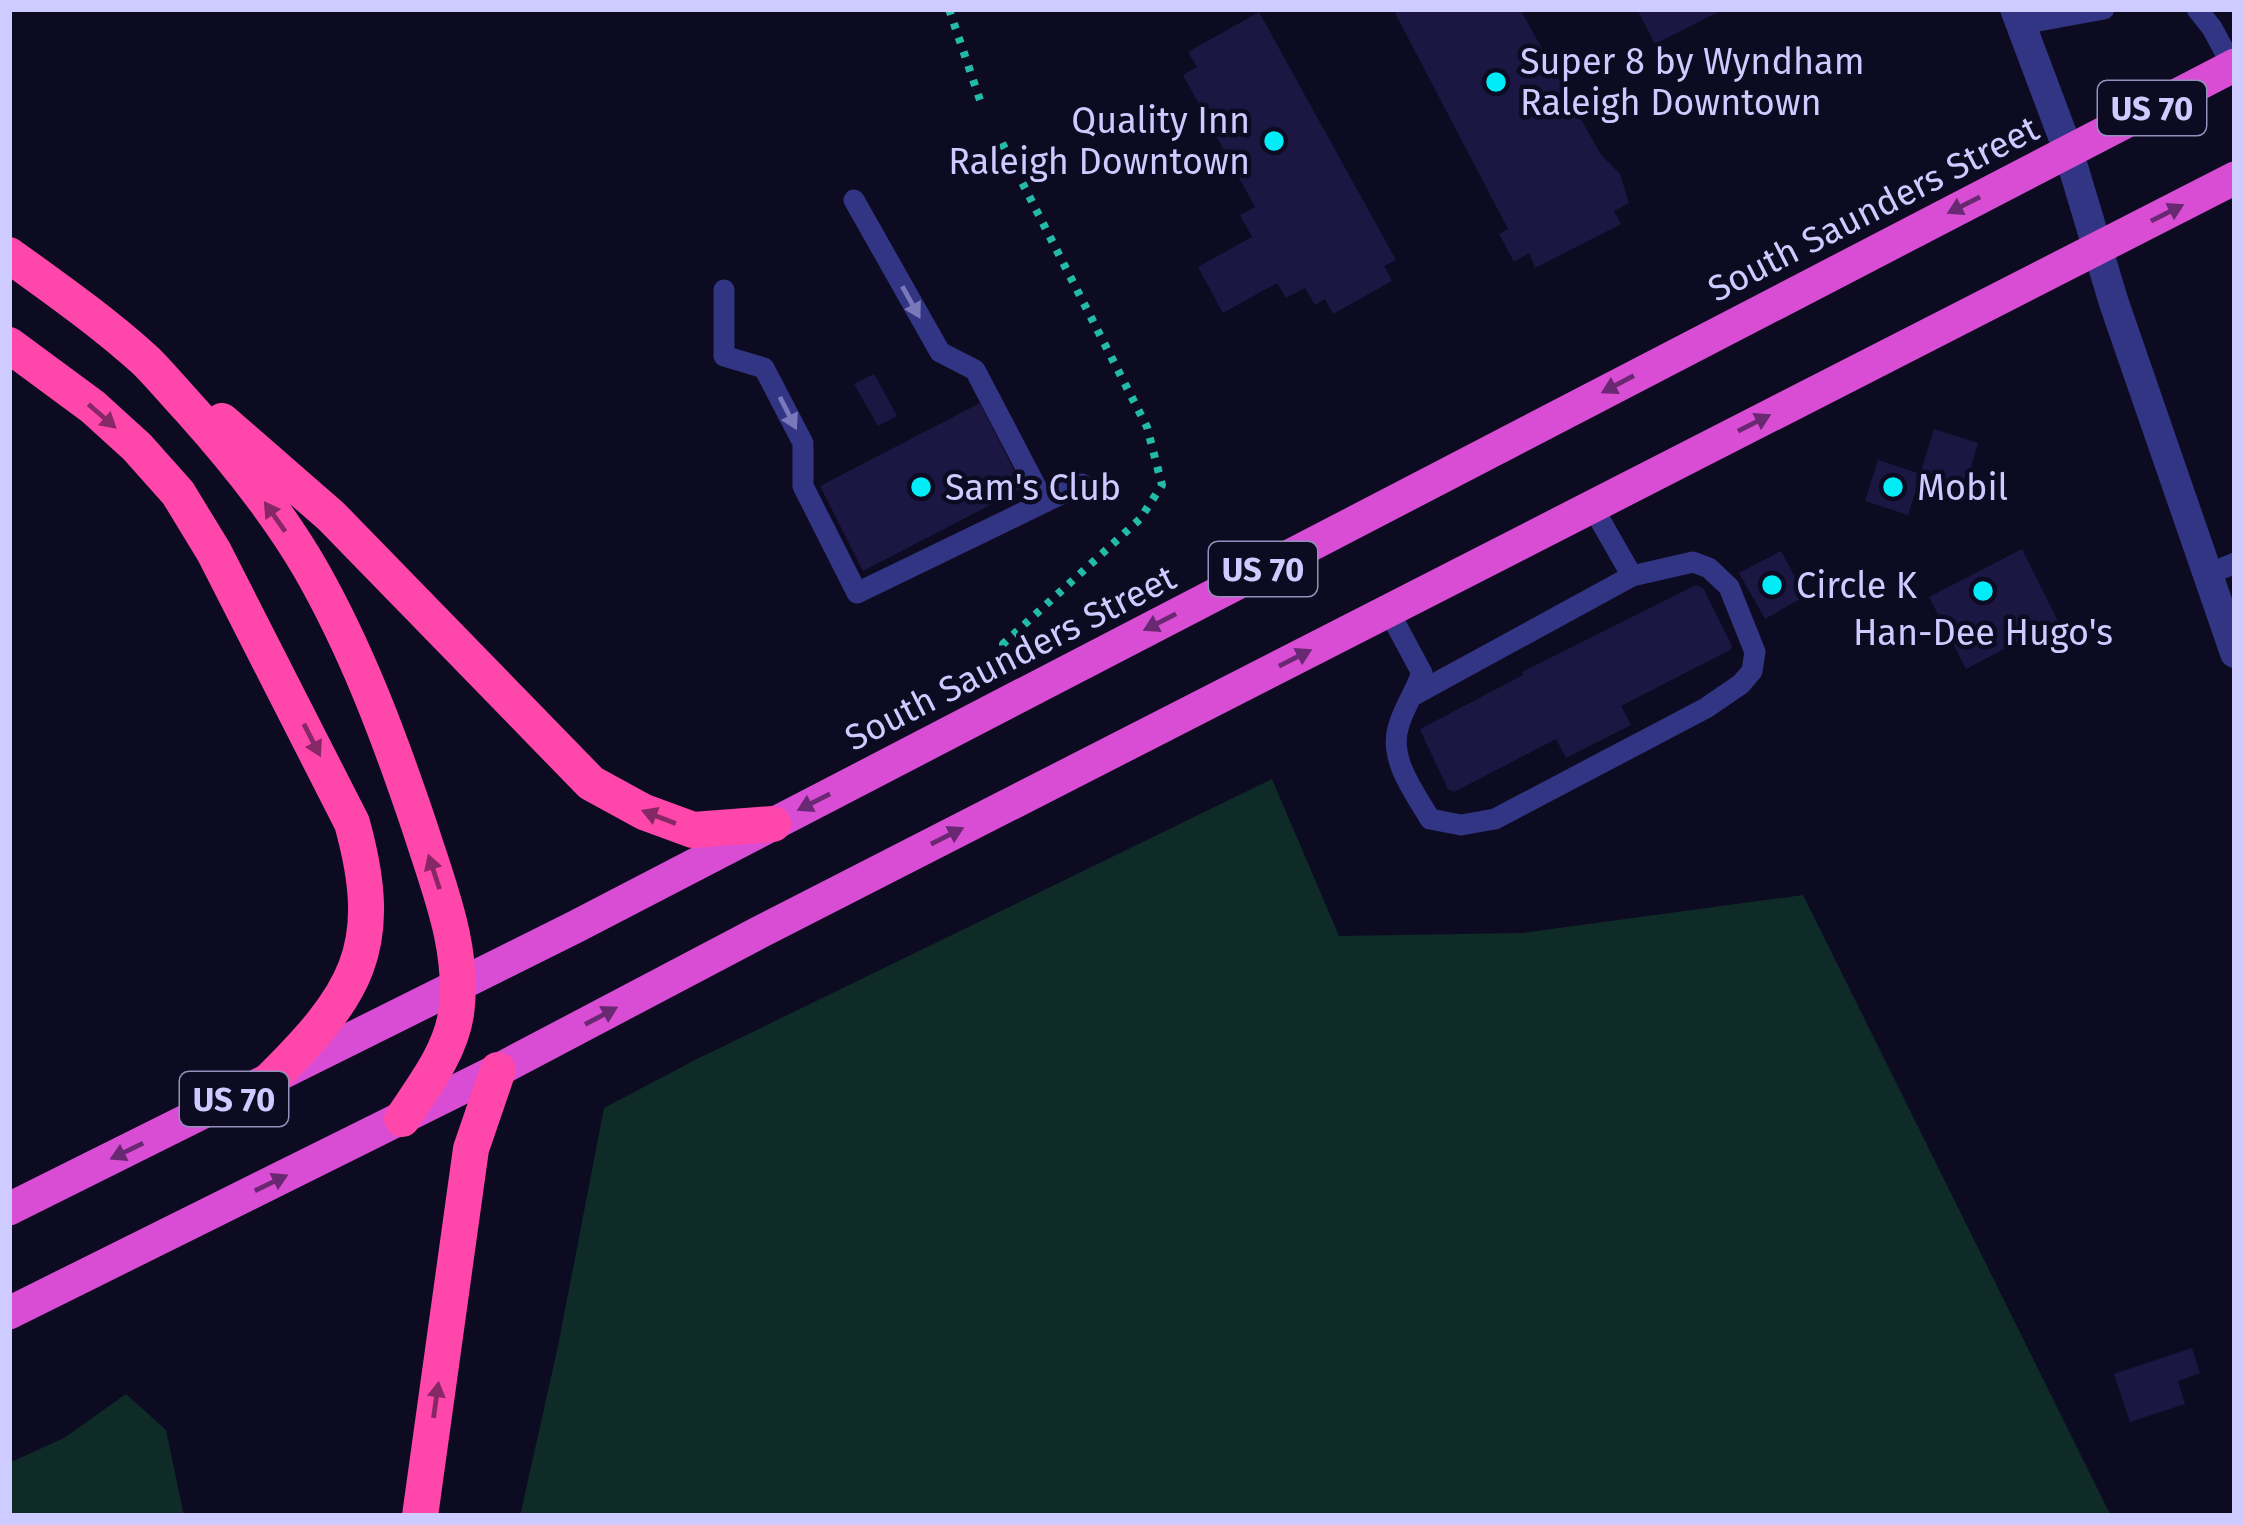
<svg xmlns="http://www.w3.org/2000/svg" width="2244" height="1525" font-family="'Fira Sans',sans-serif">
  <rect width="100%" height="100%" fill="#0d0b21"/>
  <path fill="#0e2b28" d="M1272,779l67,157 183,-3 281,-38 308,621h-1591l38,-170 46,-238 91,-48z
    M126,1394l40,36 18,86h-175v-53l55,-25z"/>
  <path fill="#1c1643" d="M1393,9h127l81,146 19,19 9,29 -15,8 7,13 -86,44 -6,-15 -15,9 -15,-28 9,-5z
    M1637,9h87l-69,35z
    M1259,12l137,248 -12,6 8,15 -59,33 -8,-15 -10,6 -10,-17 -19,10 -9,-15 -54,30 -25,-46 54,-30 -12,-22 15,-8 -72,-132 14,-8 -9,-15z
    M874,374l23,42 -19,10 -24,-42z
    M980,403l43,85 -160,83 -43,-85z
    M1934,429l44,14 -12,42 -45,-14z
    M1878,460l43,14 -13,41 -43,-14z
    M2022,549l36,72 -92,48 -37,-72z
    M1781,551l24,45 -40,23 -26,-46z
    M1696,585l7,3 29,58 -2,4 -109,56 10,19 -65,33 -10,-19 -102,53 -6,-3 -28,-59 2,-2 101,-53 -1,-3z
    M2192,1348l8,25 -22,8 7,23 -55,18 -16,-48z"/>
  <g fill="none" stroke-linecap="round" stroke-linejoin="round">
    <path stroke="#24baa8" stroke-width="8" stroke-dasharray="6 9" stroke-linecap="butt" d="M949,9l33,97
      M1002,143l145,284 15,58 -22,34 -137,125 2,15"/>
    <path stroke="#323484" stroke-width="21" d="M2197,9l15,19 21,39
      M2021,24l83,-15
      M854,200l86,152 35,18 69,132
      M724,290v66l40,12 39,75v43l54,107 225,-109
      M1592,506l40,70
      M2209,574l26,-11
      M1388,610l34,63c-7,19 -19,36 -24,55 -9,32 17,65 32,91l31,6 34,-6 211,-111 35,-24 11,-13 3,-19 -26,-65 -20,-19 -16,-6 -61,14 -218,119"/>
    <path stroke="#323484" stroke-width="30" d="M2015,9l53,141 46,153 121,350"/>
    <path stroke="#d94cd4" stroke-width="33" d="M9,1209l566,-282 1660,-862
      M9,1313l489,-243 260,-137 1477,-755"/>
    <path stroke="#ff46aa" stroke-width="36" d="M9,255c47,34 94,67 137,106 15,15 29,32 43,47 44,49 88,103 121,160 47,82 80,171 110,260 19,60 45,122 36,186 -6,39 -33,73 -54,105
      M9,345l84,62 44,40 41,46 36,59 138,271c35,126 4,172 -85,260
      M222,421l109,95 260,267 53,29 49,18 80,-6
      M420,1516l51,-367 27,-79"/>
  </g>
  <defs><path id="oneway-solid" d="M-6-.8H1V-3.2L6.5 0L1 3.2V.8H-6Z" transform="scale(3)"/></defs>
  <g fill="#692872">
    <use href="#oneway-solid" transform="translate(1964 205) rotate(153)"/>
    <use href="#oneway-solid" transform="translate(2167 213) rotate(-27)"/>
    <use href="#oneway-solid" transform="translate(1618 384) rotate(152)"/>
    <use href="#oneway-solid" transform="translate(1754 423) rotate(-27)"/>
    <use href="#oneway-solid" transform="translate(1160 622) rotate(153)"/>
    <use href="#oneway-solid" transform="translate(1295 658) rotate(-27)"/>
    <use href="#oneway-solid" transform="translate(814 802) rotate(153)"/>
    <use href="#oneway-solid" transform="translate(947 836) rotate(-27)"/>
    <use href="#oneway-solid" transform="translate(601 1016) rotate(-28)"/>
    <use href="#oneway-solid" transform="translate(127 1151) rotate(154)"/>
    <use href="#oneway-solid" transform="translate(271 1183) rotate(-26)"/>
  </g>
  <g fill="#7878bb">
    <use href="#oneway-solid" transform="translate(911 302) rotate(61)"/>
    <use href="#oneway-solid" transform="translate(788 413) rotate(63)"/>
  </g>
  <g fill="#862866">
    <use href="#oneway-solid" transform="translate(102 416) rotate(41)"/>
    <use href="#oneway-solid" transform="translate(275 517) rotate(-125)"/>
    <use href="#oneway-solid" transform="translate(312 740) rotate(63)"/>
    <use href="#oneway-solid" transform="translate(659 817) rotate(-159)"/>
    <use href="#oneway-solid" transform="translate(434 872) rotate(-108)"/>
    <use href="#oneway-solid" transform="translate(436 1400) rotate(-82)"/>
  </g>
  <g fill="#00ecf6" stroke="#0d0b21" stroke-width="4.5">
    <circle cx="1496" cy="82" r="12"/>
    <circle cx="1274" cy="141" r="12"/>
    <circle cx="921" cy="487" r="12"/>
    <circle cx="1893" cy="487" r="12"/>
    <circle cx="1772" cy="585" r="12"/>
    <circle cx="1983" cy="591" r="12"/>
  </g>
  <g text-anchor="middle" stroke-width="9" stroke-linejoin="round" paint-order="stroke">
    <g fill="#0d0b21" stroke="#9391bc" stroke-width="3">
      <rect x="2098" y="81" width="108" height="54" rx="9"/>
      <rect x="1209" y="542" width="108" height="54" rx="9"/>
      <rect x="180" y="1072" width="108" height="54" rx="9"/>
    </g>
    <g font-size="33" font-weight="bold" fill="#cdcbff">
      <text x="2152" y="120">US 70</text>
      <text x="1263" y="581">US 70</text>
      <text x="234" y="1111">US 70</text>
    </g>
    <g font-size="36" fill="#cdcbff" stroke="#0d0b21" text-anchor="start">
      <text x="1520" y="74">Super 8 by Wyndham<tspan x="1520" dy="41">Raleigh Downtown</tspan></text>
      <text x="1250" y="133" text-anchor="end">Quality Inn<tspan x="1250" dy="41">Raleigh Downtown</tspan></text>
      <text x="945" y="500">Sam's Club</text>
      <text x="1917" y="500">Mobil</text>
      <text x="1796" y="598">Circle K</text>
      <text x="1983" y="645" text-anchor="middle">Han-Dee Hugo's</text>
    </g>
    <g font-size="36" fill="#cdcbff" stroke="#0d0b21">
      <text transform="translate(1873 208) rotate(-27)" y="13">South Saunders Street</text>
      <text transform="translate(1010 657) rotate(-27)" y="13">South Saunders Street</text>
    </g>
  </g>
  <rect width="2244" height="1525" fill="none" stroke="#cdcbff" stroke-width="24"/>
</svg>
